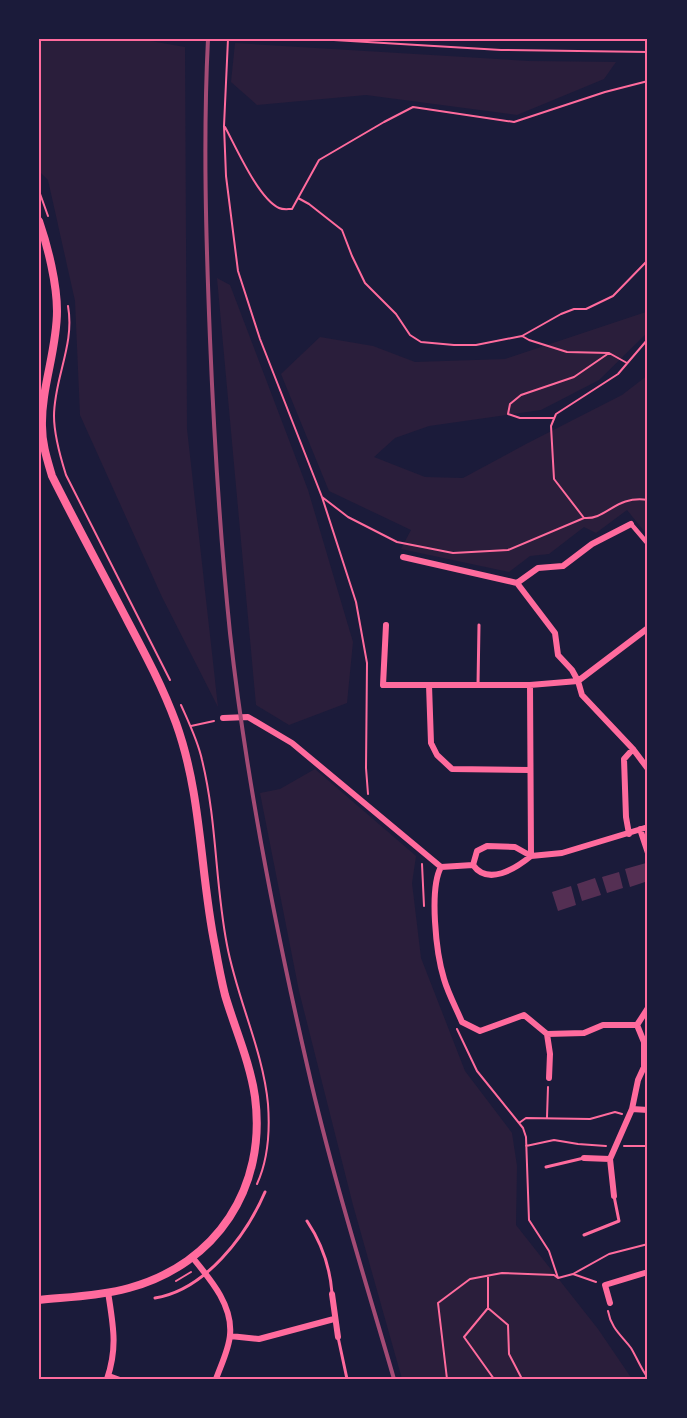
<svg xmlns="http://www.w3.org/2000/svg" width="687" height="1418" font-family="Mulish,sans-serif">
  <rect width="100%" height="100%" fill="#1b1b3a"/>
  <path fill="#2a1e3b" d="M39,39h100l46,8 2,382 31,278 -56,-110 -82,-182 -5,-114 -27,-121 -9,-9z
    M235,43l294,18 87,1 -12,17 -87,36 -151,-20 -109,10 -26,-23z
    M217,278l13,7 78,205 45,152 -6,61 -58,22 -33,-20z
    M648,309v23l-49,48 -58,30 -112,16 -34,12 -21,19 51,20 38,1 63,-34 96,-49 26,-20v161l-21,-26 -31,23 -12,-6 -35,27 -19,2 -21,16 -108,-23 10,-19 -82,-39 -48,-117 39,-37 53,9 42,16 90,-3 141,-47z
    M315,769l101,87 -4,27 9,75 44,113 47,62 5,33 -1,59 82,104 34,50h-230l-49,-174 -54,-214 -39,-198 20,-4z"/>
  <path fill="#542f53" d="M646,863l2,18 -18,6 -5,-18z
    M619,872l4,16 -16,5 -5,-16z
    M595,878l6,17 -19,6 -5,-17z
    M571,886l5,19 -18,6 -6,-19z"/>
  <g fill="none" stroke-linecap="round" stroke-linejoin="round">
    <path stroke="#ff6b9d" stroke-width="2" d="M228,39l-4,87 2,50 12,95 22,68 62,158 34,105 11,61 -1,105 2,26
      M317,39l184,11 147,2
      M225,127c11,20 33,71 54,81 4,2 9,1 13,1l27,-49 65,-38 29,-15 101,15 91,-30 43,-11
      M39,191l9,25
      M298,198l11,6 33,26 10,26 13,27 31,31 14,21 11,7 33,3h22l46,-9 7,4 38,12 42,1
      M68,306c7,39 -14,72 -14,110 0,19 6,40 12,59l104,205
      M522,336l39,-22 13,-5h12l27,-13 35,-36
      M554,418h-34l-12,-4 2,-10 11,-9 53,-18 35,-24 18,10
      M322,497l26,20 49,25 56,11 55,-3 76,-32c23,2 31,-23 64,-18
      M584,518l-30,-39 -3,-53 5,-12 62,-40 30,-35
      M181,705c8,18 17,36 21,55 15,61 13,124 25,185 10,54 36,105 41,159 2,27 0,56 -11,80
      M191,726l23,-5
      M422,864l2,42
      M457,1029l20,42 46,57 3,9 3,83 20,31 9,27
      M547,1117l1,-30
      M519,1123l7,-5 64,1 25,-7 7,2
      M526,1146l28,-6 24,4 28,2
      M624,1146h24
      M573,1274l36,-20 39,-10
      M488,1277v31l-24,29 30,42
      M176,1281l15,-9
      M488,1308l20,17 1,29 13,25
      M608,1311c3,17 13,24 23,37 6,10 10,21 17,30
      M447,1379l-9,-76 32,-24 32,-6 52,2 4,3 15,-4 23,8"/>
    <path stroke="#ff6b9d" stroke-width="3" d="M478,685l1,-60
      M546,1167l38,-9
      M307,1221c14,21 23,46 25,72
      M584,1235l35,-14 -5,-25
      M155,1298c50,-8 91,-62 110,-106
      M338,1337l9,42
      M110,1375l11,4"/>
    <path stroke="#ff6b9d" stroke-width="4.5" d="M631,524l17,20"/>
    <path stroke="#ff6b9d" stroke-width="6" d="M403,557l114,26 38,50 3,22 14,15 6,11 4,14 51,54 15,20
      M517,583l21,-15 25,-2 29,-22 39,-20
      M386,625l-3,60h147l48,-4
      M578,681l70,-53
      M429,685l2,58 6,12 15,14 78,1
      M530,685l1,171
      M223,718l25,-1 44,26 149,124 32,-2
      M640,829l8,24
      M629,834l-3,-17 -2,-58 9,-10
      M531,856c-16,13 -43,30 -58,9l4,-14 10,-5 28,1 16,9 31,-3 86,-26
      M441,867c-12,22 -5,86 3,112 4,14 12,29 18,43l18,9 44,-16 23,19 37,-1 19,-8h34
      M547,1034l3,20 -1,24
      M632,1109l16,1
      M584,1158l26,1
      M614,1196l-4,-37 22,-50 6,-29 6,-13v-25l-7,-17 11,-17
      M192,1257c18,22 41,48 38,78 -1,14 -9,30 -14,44
      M332,1294l6,43
      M610,1303l-5,-18 43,-13
      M230,1336l29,3 75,-20
      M107,1379c11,-32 6,-54 1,-87"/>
    <path stroke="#ff6b9d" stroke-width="8" d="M39,221c9,26 18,63 18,90 0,39 -16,77 -15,115 0,18 5,33 10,50 23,46 48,92 72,138 19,36 38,71 52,109 26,72 24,150 39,223 3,17 6,33 10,49 10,34 25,67 30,102 12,90 -38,167 -126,191 -29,8 -61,9 -90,12"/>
    <path stroke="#a44b75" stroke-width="4" d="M208,39c-5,100 -2,200 2,300 4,98 10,196 20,294 16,146 45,293 78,436 24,105 56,207 86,310"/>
  </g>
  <rect width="687" height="1418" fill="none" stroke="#1b1b3a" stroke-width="81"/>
  <rect x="40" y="40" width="606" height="1338" fill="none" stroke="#ff6b9d" stroke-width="2"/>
</svg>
